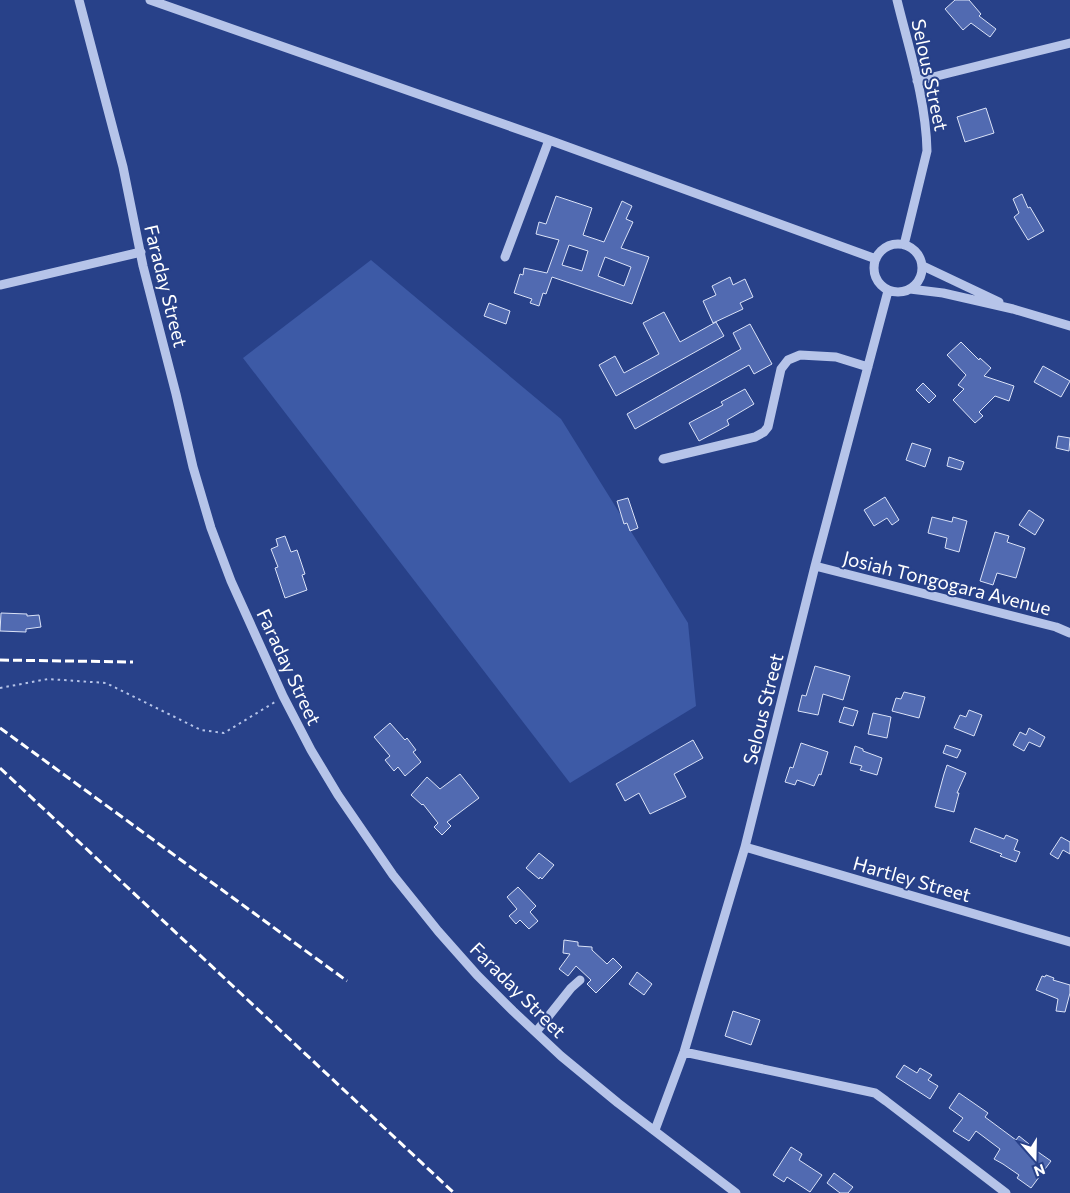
<svg xmlns="http://www.w3.org/2000/svg" width="1070" height="1193" font-family="Commissioner,sans-serif">
  <rect width="100%" height="100%" fill="#284189"/>
  <path fill="#3d5aa6" d="M371,260l190,159 127,204 8,83 -126,77 -327,-425z"/>
  <path fill="#516ab1" stroke="#dae2f7" fill-rule="evenodd" d="M955,0h14l12,14 -2,2 17,13 -6,8 -19,-14 -8,7 -18,-21z
    M986,108l8,25 -29,9 -8,-25z
    M1022,194l6,14 2,-1 14,24 -16,9 -14,-23 5,-4 -6,-14z
    M556,196l36,12 -9,27 21,7 18,-41 10,5 -6,13 7,3 -12,26 28,9 -17,47 -80,-27 -6,17 -3,-1 -4,13 -9,-3 2,-4 -18,-6 6,-19 3,1 1,-7 23,5 12,-33 -23,-6 3,-12 7,2zM569,245l19,6 -6,20 -20,-6zM605,257l26,10 -7,19 -26,-10z
    M730,277l3,8 12,-6 8,18 -13,6 3,6 -30,14 -10,-22 13,-6 -4,-9z
    M489,303l21,8 -4,13 -22,-8z
    M664,312l16,30 36,-20 8,14 -108,60 -17,-31 16,-9 9,17 35,-19 -16,-31z
    M750,324l22,40 -18,10 -5,-9 -114,64 -8,-15 114,-65 -8,-16z
    M961,342l18,18 1,-2 11,10 -7,8 30,10 -5,15 -14,-5 -16,16 4,4 -8,7 -22,-23 11,-11 -6,-4 8,-10 -19,-20z
    M1043,366l27,15 -9,16 -27,-15z
    M923,383l13,13 -7,7 -13,-13z
    M745,389l9,15 -27,16 2,5 -30,16 -10,-18 34,-18 -2,-3z
    M1058,436l12,2 -1,13 -13,-3z
    M912,443l19,6 -6,18 -19,-7z
    M949,457l15,5 -3,8 -14,-4z
    M885,497l14,23 -7,5 -5,-7 -13,8 -10,-16z
    M628,498l10,30 -8,3 -3,-8 -3,1 -7,-23z
    M1029,510l15,10 -9,15 -16,-10z
    M932,517l20,5 1,-5 14,4 -8,31 -14,-4 2,-10 -19,-5z
    M995,532l14,4 -2,6 18,6 -9,30 -19,-5 -4,12 -13,-4z
    M285,536l6,16 6,-2 8,24 -3,1 5,15 -22,8 -10,-30 3,-1 -7,-18 7,-3 -2,-7z
    M1,613l26,1v2l12,-1 2,12 -15,2v3l-26,-1z
    M815,666l35,10 -7,24 -20,-6 -5,21 -20,-4 4,-16 4,1z
    M904,692l21,5 -6,21 -27,-7 4,-13 5,1z
    M844,707l14,4 -5,15 -14,-4z
    M969,710l13,5 -8,21 -20,-8 6,-13 6,2z
    M873,713l18,4 -4,21 -19,-4z
    M390,723l15,17 2,-2 9,12 -3,2 8,10 -16,14 -7,-9 -4,4 -9,-11 5,-4 -16,-19z
    M1029,728l16,9 -5,10 -11,-5 -5,9 -11,-6 7,-13 6,3z
    M693,740l10,18 -29,16 12,23 -36,17 -11,-21 -14,8 -9,-17z
    M801,743l27,9 -7,23 -2,-1 -5,12 -17,-6 -2,5 -10,-3 5,-15 3,1z
    M946,745l15,5 -4,8 -14,-5z
    M855,746l8,3v2l19,7 -5,17 -17,-5 2,-4 -12,-3z
    M947,765l19,8 -9,20h2l-5,19 -19,-5 9,-33z
    M460,774l19,24 -32,24 4,4 -9,9 -8,-8 4,-4 -15,-19 -1,1 -11,-10 16,-18 13,12z
    M975,828l29,11 2,-4 12,5 -4,10 6,2 -4,10 -16,-6 2,-2 -32,-12z
    M1061,837l9,5v12l-7,-4 -5,9 -8,-5z
    M539,853l15,12 -12,14 -2,-2 -1,2 -13,-11z
    M518,887l18,19 -6,6 8,9 -9,8 -9,-9 -4,4 -7,-8 8,-7 -10,-12z
    M564,940l14,2v4l14,1v3l15,14 6,-6 9,9 -26,26 -9,-9 4,-4 -15,-14 -8,10 -9,-7 11,-15 -7,-1z
    M637,972l15,12 -8,11 -15,-11z
    M1046,975l8,3 -1,2 17,5v8l-5,19 -9,-1 2,-12 -22,-9 6,-14 3,1z
    M733,1011l27,9 -9,25 -26,-9z
    M904,1065l13,8 3,-5 12,7 -4,5 10,6 -8,13 -34,-22z
    M959,1093l29,20 -3,4 31,23 3,-4 10,8 -1,1 23,16 -20,27 -14,-10 2,-3 -16,-11 -9,-5 6,-10 -24,-18 -7,10 -16,-10 10,-13 -14,-10z
    M791,1147l11,7 -3,6 23,15 -12,17 -23,-15 -3,5 -11,-7z
    M834,1173l19,14 -5,6h-8l-13,-10z"/>
  <g fill="none" stroke-linecap="round" stroke-linejoin="round">
    <path stroke="#b6c4e9" stroke-width="2" stroke-dasharray="2.5 4" stroke-linecap="butt" d="M0,688l48,-9 58,4 95,47 23,3 51,-31"/>
    <path stroke="#b6c4e9" stroke-width="9" d="M79,0l44,167 20,99 33,128 17,73 18,61 20,53 52,115 28,54 27,45 55,80 45,56 39,44 36,36 48,45 57,47 118,90
      M150,0l399,140 327,119
      M897,0c12,49 29,100 30,151l-23,94
      M917,81l153,-38
      M874 268a24 24 0 1 1 48 0a24 24 0 1 1-48 0Z
      M505,257l44,-117
      M923,266l76,36
      M0,285l141,-33
      M910,289l33,4 70,16 57,17
      M663,459l92,-22 9,-5 4,-5 13,-58 7,-9 12,-5 36,2 32,10
      M815,566l241,61 14,6
      M745,847l325,95
      M536,1032l35,-44 9,-8
      M684,1052l191,41 11,8 120,92
      M655,1130l29,-78 61,-205 70,-281 73,-275"/>
    <path stroke="#fff" stroke-width="3" stroke-dasharray="9 4" stroke-linecap="butt" d="M0,660l133,2
      M0,728l347,253
      M0,768l454,425"/>
  </g>
  <g text-anchor="middle" stroke-width="4" stroke-linejoin="round" paint-order="stroke">
    <g font-size="19" fill="#fff" stroke="#284189">
      <text transform="translate(930 75) rotate(78)" y="7">Selous Street</text>
      <text transform="translate(166 286) rotate(76)" y="7">Faraday Street</text>
      <text transform="translate(947 583) rotate(14)" y="7">Josiah Tongogara Avenue</text>
      <text transform="translate(289 667) rotate(65)" y="7">Faraday Street</text>
      <text transform="translate(763 709) rotate(-76)" y="7">Selous Street</text>
      <text transform="translate(912 879) rotate(16)" y="7">Hartley Street</text>
      <text transform="translate(518 990) rotate(45)" y="7">Faraday Street</text>
    </g>
  </g>
  <g transform="translate(1035 1158) rotate(160)" stroke="#284189" stroke-width="4" paint-order="stroke">
  <path d="M0-4L9 19L0 12L-9 19Z" fill="#ffffff"/>
  <text y="-8" font-size="14" font-weight="bold" text-anchor="middle" fill="#ffffff">N</text>
  </g>
</svg>
